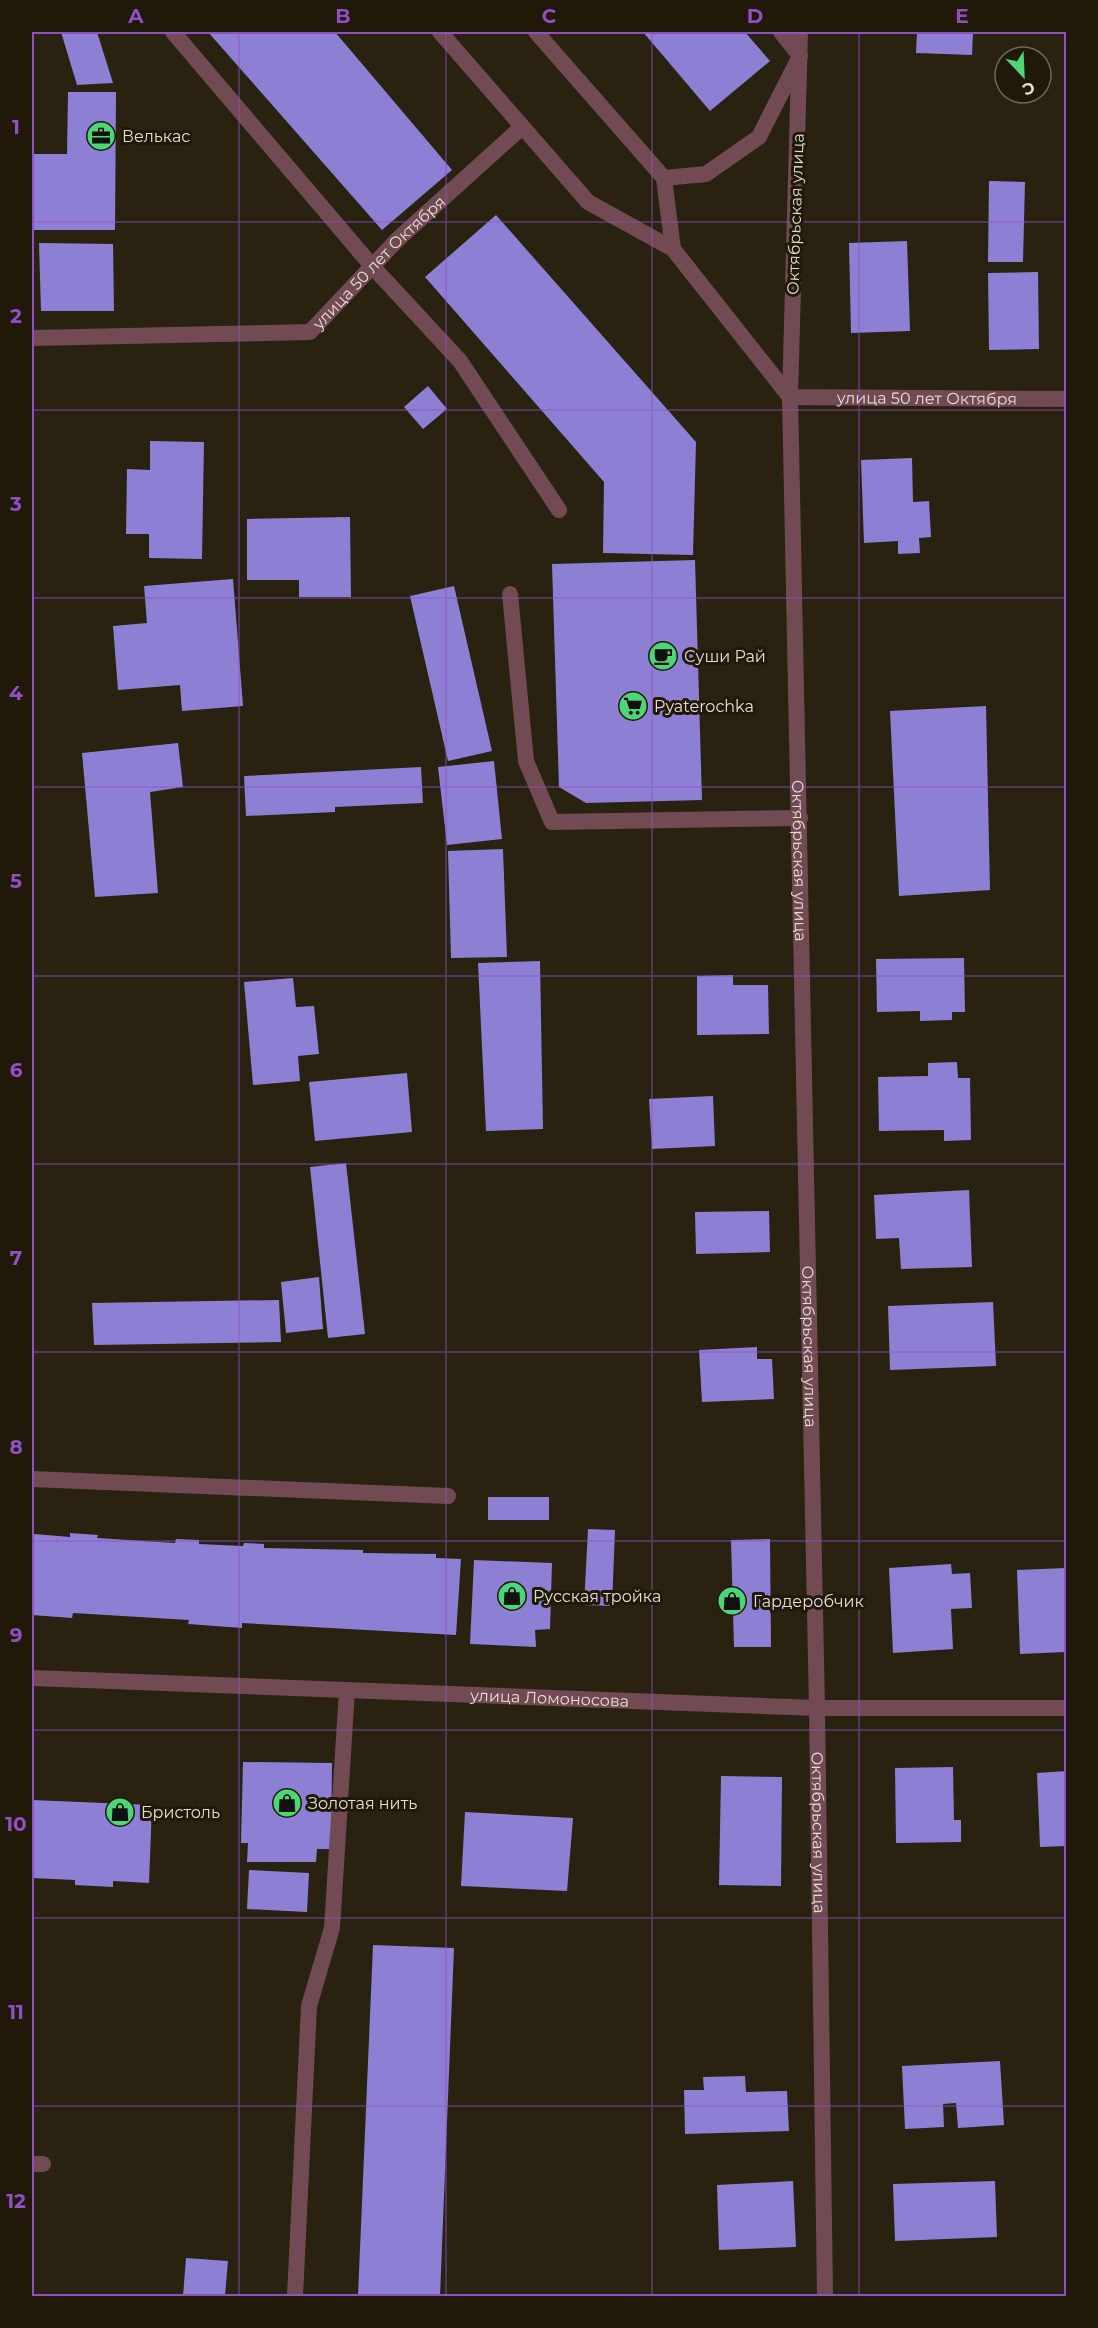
<svg xmlns="http://www.w3.org/2000/svg" width="1098" height="2328" font-family="Montserrat,sans-serif">
  <rect width="100%" height="100%" fill="#292211"/>
  <path fill="#8d7fd3" d="M61,32h36l16,51 -36,2z
    M208,32h127l117,138 -70,60z
    M643,32h102l25,29 -60,50z
    M917,32h56l-1,23 -56,-2z
    M68,92h48l-1,138h-83v-76h35z
    M989,181l36,1 -2,80h-35z
    M496,215l200,227 -3,113 -90,-2 1,-71 -179,-205z
    M907,241l3,90 -59,2 -2,-90z
    M39,243l74,1 1,67h-73z
    M1038,272l1,77 -50,1 -1,-77z
    M428,386l19,23 -24,20 -19,-22z
    M150,441l54,1 -2,117 -53,-1v-24h-23l1,-65 23,1z
    M912,458l1,44 16,-1 2,36 -12,1 1,15 -22,1v-13l-34,2 -3,-83z
    M350,517l1,80h-52v-17h-52v-61z
    M695,560l7,240 -116,3 -27,-16 -7,-223z
    M233,579l10,127 -61,5 -2,-26 -62,5 -5,-64 34,-3 -3,-37z
    M454,586l38,165 -44,10 -38,-165z
    M986,706l4,184 -91,6 -9,-185z
    M178,743l5,44 -33,5 8,101 -63,4 -13,-144z
    M494,761l8,78 -55,6 -9,-78z
    M421,767l2,36 -88,4v5l-89,4 -2,-40z
    M503,849l4,108 -56,1 -3,-107z
    M964,958l1,54h-13v8l-32,1v-10l-43,1 -1,-53z
    M540,961l3,168 -57,2 -8,-168z
    M733,975v10h35l1,49 -72,1v-59z
    M293,978l3,29 18,-1 5,48 -21,2 2,25 -47,4 -9,-103z
    M957,1062l1,16h12l1,62 -27,1v-11l-65,1 -1,-54 50,-1v-13z
    M407,1073l5,59 -97,9 -6,-59z
    M713,1096l2,50 -63,3 -3,-50z
    M346,1163l19,171 -37,4 -18,-171z
    M969,1190l3,77 -71,2 -2,-31 -23,1 -2,-44z
    M769,1211l1,41 -74,2 -1,-42z
    M319,1277l4,52 -37,4 -5,-51z
    M279,1300l2,42 -187,3 -2,-42z
    M993,1302l3,64 -106,4 -2,-64z
    M757,1347v12h15l2,40 -72,3 -3,-52z
    M488,1497h61v23h-61z
    M588,1529l27,1 -3,76 -28,-1z
    M32,1531l2,3 36,3v-4l28,2 -1,3 78,5 1,-4 23,1v4l44,2 1,-3 20,1v4l99,2v3l73,1v4l25,1 -5,76 -214,-12v5l-54,-4 1,-4 -116,-7 -1,5 -40,-3z
    M770,1539l1,108h-37l-3,-107z
    M474,1560l78,3 -2,66 -15,1 1,17 -66,-3z
    M951,1564l1,10 18,-1 2,35 -21,1 2,40 -60,4 -4,-85z
    M1066,1568v84l-46,2 -3,-84z
    M243,1762l89,1 -1,86h-14l-1,13h-69l1,-19h-7z
    M953,1767l1,53h7v22l-65,1 -1,-75z
    M1066,1771v75l-26,1 -3,-74z
    M721,1776l61,1 -1,109 -62,-1z
    M32,1800l120,5 -3,78 -36,-2v6l-38,-2v-5l-43,-2z
    M465,1812l108,6 -6,73 -106,-5z
    M249,1870l60,3 -2,39 -60,-3z
    M373,1945l81,3 -14,348h-82z
    M1000,2061l4,64 -46,3 -2,-25 -13,1 1,23 -39,2 -3,-63z
    M745,2076l1,16 41,-1 2,40 -104,3 -1,-44h20l-1,-13z
    M793,2181l3,66 -77,3 -2,-65z
    M995,2181l2,56 -102,4 -2,-57z
    M186,2258l42,3 -3,35h-42z"/>
  <g fill="none" stroke-linecap="round" stroke-linejoin="round">
    <path stroke="#724a54" stroke-width="16" d="M173,32l199,234 88,95 99,149
      M664,178l42,-4 53,-37 41,-81 -19,-24
      M510,594l16,167 26,61 248,-4
      M32,1479l416,17
      M32,2164h11
      M295,2296l14,-290 23,-78 15,-238"/>
    <g stroke="#724a54" stroke-width="16">
      <path id="s1" d="M440,32l148,170 85,47 117,148 27,1311 8,588"/>
      <path d="M536,32l128,146 9,71"/>
      <path id="s2" d="M800,32l-10,365 276,2"/>
      <path id="s3" d="M32,338l278,-6 88,-93 124,-112"/>
      <path id="s4" d="M32,1678l785,30h249"/>
    </g>
  </g>
  <path fill="none" stroke="#9050c3" stroke-width="1.5" stroke-opacity="0.55" d="M239,32v2264M446,32v2264M652,32v2264M859,32v2264M32,222h1034M32,410h1034M32,598h1034M32,787h1034M32,976h1034M32,1164h1034M32,1352h1034M32,1541h1034M32,1730h1034M32,1918h1034M32,2106h1034"/>
  <defs>
    <g id="office-disc" transform="scale(1.5)"><circle r="9.5" fill="#4cd677" stroke="#201808"/><path d="M-6-3h4V-5.5h4V-3h4V5H-6ZM-1-4.5V-3h2v-1.5ZM-6 0V1H6V0Z" fill="#111"/></g>
    <g id="cafe-disc" transform="scale(1.5)"><circle r="9.5" fill="#4cd677" stroke="#201808"/><path d="M-5.5-4.5H6V0H3Q3 3.5 0 3.5H-2.5Q-5.5 3.5-5.5 0ZM3-3.2v2h1.7v-2ZM-6 4.5H4V6H-6Z" fill="#111"/></g>
    <g id="supermarket-disc" transform="scale(1.5)"><circle r="9.5" fill="#4cd677" stroke="#201808"/><path d="M-6-5.5h2.5l.6 2H6L4.5 2H-2.5L-4.4-4H-6ZM-1.5 3.2a1.3 1.3 0 1 0 .1 0ZM3 3.2a1.3 1.3 0 1 0 .1 0Z" fill="#111"/></g>
    <g id="shop-disc" transform="scale(1.5)"><circle r="9.5" fill="#4cd677" stroke="#201808"/><path d="M-5-2.5h2.3a2.7 3.5 0 0 1 5.4 0H5L5.5 6h-11ZM-1.5-2.5h3a1.5 2.3 0 0 0-3 0Z" fill="#111"/></g>
  </defs>
  <g fill-rule="evenodd">
    <use href="#office-disc" x="101" y="136"/>
    <use href="#cafe-disc" x="663" y="656"/>
    <use href="#supermarket-disc" x="633" y="706"/>
    <use href="#shop-disc" x="512" y="1596"/>
    <use href="#shop-disc" x="732" y="1601"/>
    <use href="#shop-disc" x="287" y="1803"/>
    <use href="#shop-disc" x="120" y="1812"/>
  </g>
  <g text-anchor="middle" stroke-width="6" stroke-linejoin="round" paint-order="stroke">
    <g font-size="16" fill="#e4dfd4" stroke="#201808" text-anchor="start">
      <text x="122" y="142">Велькас</text>
      <text x="684" y="662">Суши Рай</text>
      <text x="654" y="712">Pyaterochka</text>
      <text x="533" y="1602">Русская тройка</text>
      <text x="753" y="1607">Гардеробчик</text>
      <text x="308" y="1809">Золотая нить</text>
      <text x="141" y="1818">Бристоль</text>
    </g>
    <g font-size="16" fill="#e4dfd4" stroke="#201808">
      <text transform="translate(795 214) rotate(-88)" y="6">Октябрьская улица</text>
      <text dy="6" stroke="none"><textPath href="#s3" startOffset="376">улица 50 лет Октября</textPath></text>
      <text dy="6" stroke="none"><textPath href="#s2" startOffset="502">улица 50 лет Октября</textPath></text>
      <text dy="6" stroke="none"><textPath href="#s1" startOffset="975">Октябрьская улица</textPath></text>
      <text dy="6" stroke="none"><textPath href="#s1" startOffset="1461">Октябрьская улица</textPath></text>
      <text dy="6" stroke="none"><textPath href="#s4" startOffset="518">улица Ломоносова</textPath></text>
      <text dy="6" stroke="none"><textPath href="#s1" startOffset="1947">Октябрьская улица</textPath></text>
    </g>
  </g>
  <rect width="1098" height="2328" fill="none" stroke="#201808" stroke-width="66"/>
  <g transform="translate(1023 75) rotate(157)"><circle r="28" fill="#201808" stroke="#6e685a" stroke-width="1.5"/>
  <path d="M0-4.5L10 22L0 15L-10 22Z" fill="#4cd677"/>
  <text y="-9" font-size="16" font-weight="bold" text-anchor="middle" fill="#e4dfd4">С</text>
  </g>
  <rect x="33" y="33" width="1032" height="2262" fill="none" stroke="#9050c3" stroke-width="2"/>
  <g font-size="20" text-anchor="middle" font-weight="bold" fill="#9050c3">
    <text x="136" y="23">A</text>
    <text x="343" y="23">B</text>
    <text x="549" y="23">C</text>
    <text x="755" y="23">D</text>
    <text x="962" y="23">E</text>
    <text x="16" y="134">1</text>
    <text x="16" y="323">2</text>
    <text x="16" y="511">3</text>
    <text x="16" y="700">4</text>
    <text x="16" y="888">5</text>
    <text x="16" y="1077">6</text>
    <text x="16" y="1265">7</text>
    <text x="16" y="1454">8</text>
    <text x="16" y="1642">9</text>
    <text x="16" y="1831">10</text>
    <text x="16" y="2019">11</text>
    <text x="16" y="2208">12</text>
  </g>
</svg>
